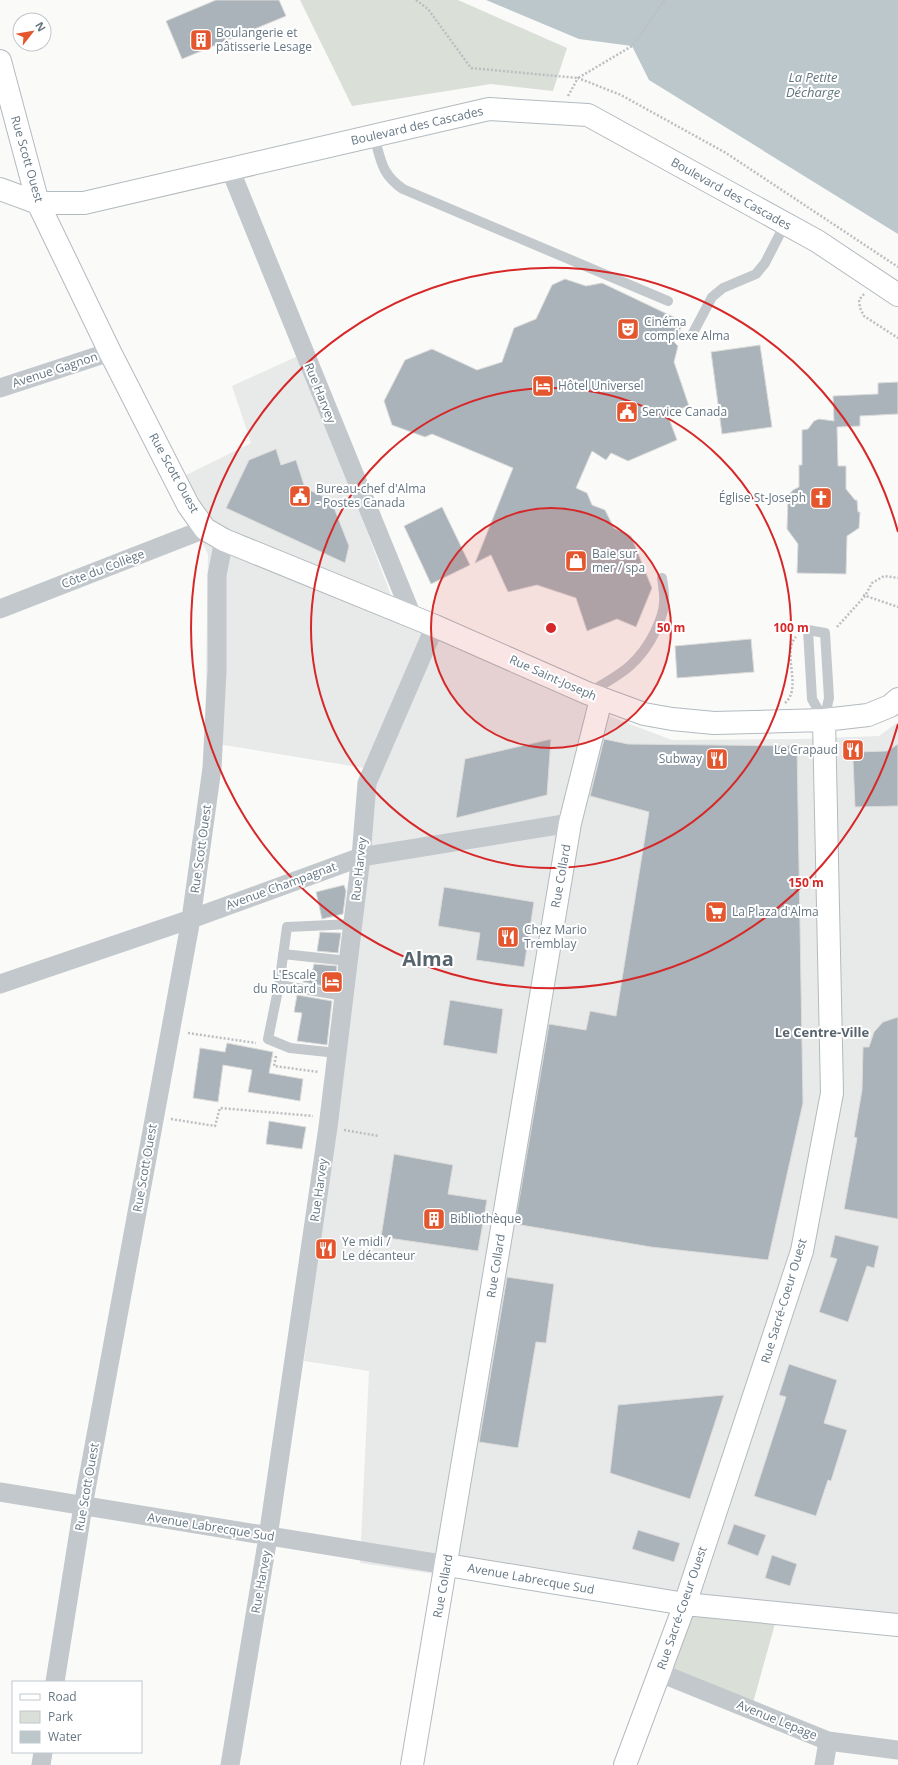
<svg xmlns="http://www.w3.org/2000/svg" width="898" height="1765" font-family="'Open Sans',sans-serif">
  <rect width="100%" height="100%" fill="#fafaf8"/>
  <path fill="#e8e9e9" d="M300,355l100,264 214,99 58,22 130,-1 77,-3 19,-14v897l-221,-9 -317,-47 9,-192 -65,-10 72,-591 -171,-28 3,-188 -38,-71 81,-40 -19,-57z"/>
  <path fill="#dadfd7" d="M300,0h158l109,48 -14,43 -62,-7 -139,22z
    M685,1604l93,9 -27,97 -91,-37z"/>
  <path fill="#bbc7cb" d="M486,0h412v234l-249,-154 -17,-34 -53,-7z"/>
  <path fill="#aab3b9" stroke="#dcdcda" d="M216,0h63l7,16 -104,43 -16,-38z
    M565,279l21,7 16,-3 82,39 -10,20 4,4 -4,16 15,44 -22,7 10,27 -49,21 -17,-8 -5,7 -14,-9 -16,37 11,5 5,12 13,5 9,18 17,8 21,52 -16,39 -19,-8 -30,12 -11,-33 -39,-13 -29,7 -17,-37 -16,8 38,-95 -81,-34 -7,3 -33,-12 -8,-24 21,-41 27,-11 45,21 25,-8 12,-34 22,-9 16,-34z
    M760,345l12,82 -50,7 -11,-82z
    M898,382v32l-38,2v10l-23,1 1,39h8v23l9,11h2l1,12h2l-1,16 -12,8 -1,38 -49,-1 1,-29 -11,-15 1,-33 5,-6 6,-3v-22h3v-35l6,-1 6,-8 5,-2 15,2 -1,-25 45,-2v-11z
    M276,449l5,16 15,-5 9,28 26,12 18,46 -4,17 -119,-55 23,-48z
    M442,507l28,58 -39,19 -27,-58z
    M751,639l3,33 -77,6 -2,-32z
    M551,739l-4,56 -91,23 9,-59z
    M604,739l24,5 169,2 6,357 -35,157 -117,-13 -136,-23 34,-200 37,6 4,-19 26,5 33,-204 -59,-16z
    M898,744v62l-43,1 -2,-47 4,-8 30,-1z
    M344,885l2,6 -3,23 -21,5 -6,-27z
    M444,887l90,15 -10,65 -48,-7 4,-27 -42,-7z
    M320,932l21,1 -3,20 -21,-2z
    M314,964l23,2 -3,22 -31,-6 2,-10 7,1z
    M297,995l35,6 -5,44 -30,-4 5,-28 -8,-1z
    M450,1000l53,9 -6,45 -54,-9z
    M898,1017v202l-54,-10 13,-71 -3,-1 8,-47 1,-43h6l5,-15 9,-10z
    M227,1043l46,9 -4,21 34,6 -3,22 -52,-9 4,-22 -29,-5 -5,37 -25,-4 7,-50 25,4z
    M269,1121l37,6 -4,22 -36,-5z
    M394,1154l59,11 -5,29 39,6 -9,51 -97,-14z
    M835,1235l44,11 -5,22 -7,-2 -19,56 -29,-10 18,-53 -7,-2z
    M507,1277l47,7 -8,59 -10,-1 -18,106 -39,-6z
    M789,1364l48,16 -13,43 23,7 -16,51 -3,-1 -12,36 -62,-20 32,-99 -7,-2z
    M724,1395l-34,104 -80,-26 8,-68z
    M734,1524l32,11 -8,21 -31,-12z
    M638,1530l42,13 -6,19 -42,-13z
    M772,1555l25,9 -7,22 -25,-8z"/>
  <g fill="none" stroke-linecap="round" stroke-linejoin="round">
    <g stroke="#b3babf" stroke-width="24">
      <path id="secondary" d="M0,61l38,142 72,149 78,153 17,24 19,11 211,86 152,67 57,21 28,5 42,4 110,-3 44,-5 22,-9 8,-7
        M0,189l38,14h46l405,-94 99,6 229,126 81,54
        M447,1565l238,39 213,21
        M412,1765l158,-942 31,-124
        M625,1765l60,-161 117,-353 30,-158 -8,-373"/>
    </g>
    <path stroke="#bbbfc2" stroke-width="2.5" stroke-dasharray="2 2" stroke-linecap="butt" d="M416,0l12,9 43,59 107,10 54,-32 33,-46
      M568,96l10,-18 43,17 105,58 172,114
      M864,294l-5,6 1,8 4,8 34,22
      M863,595l35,12
      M837,627l28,-31 7,-13 12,-7 14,2
      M785,703c18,-15 -4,-51 11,-66
      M188,1033l68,10
      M276,1056l-2,10 45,6
      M171,1119l44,7 5,-18 93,8
      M344,1130l35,6"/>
    <path stroke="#c3c8cc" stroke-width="10" d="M374,136c7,24 7,38 29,53l265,112
      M693,333l19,-36 11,-9 33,-14 9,-11 20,-39
      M808,630l17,3 4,65 -5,22 -12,-21z
      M588,693c31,-18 50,-27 67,-61 4,-9 9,-19 9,-29 1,-8 -1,-17 -2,-25
      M283,954l65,7
      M279,985l8,-58 66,-3
      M337,1053l-47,-5 -22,-9 11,-54 65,11"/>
    <path stroke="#c3c8cc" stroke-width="19" d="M230,169l182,447
      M0,388l110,-36
      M0,609l205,-80
      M0,984l191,-65 170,-62 209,-34
      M0,1492l447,73
      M660,1673l168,68 70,9
      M55,1682l28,-176 108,-587 21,-151 5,-97v-96l7,-35
      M41,1765l2,-13
      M230,1765l38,-228 60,-410 33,-270 6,-74 68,-157
      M824,1765l4,-24"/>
    <use href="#secondary" stroke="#fff" stroke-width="22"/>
  </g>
  <circle cx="551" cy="628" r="120" fill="#d62828" fill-opacity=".12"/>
  <g fill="none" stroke="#d62828" stroke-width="2">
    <circle cx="551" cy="628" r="120"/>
    <circle cx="551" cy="628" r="240"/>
    <path d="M898 724A360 360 0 1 1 898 532"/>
  </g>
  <defs>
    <g id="building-square" transform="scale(1.15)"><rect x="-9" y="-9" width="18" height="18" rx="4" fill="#e4572e" stroke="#fff"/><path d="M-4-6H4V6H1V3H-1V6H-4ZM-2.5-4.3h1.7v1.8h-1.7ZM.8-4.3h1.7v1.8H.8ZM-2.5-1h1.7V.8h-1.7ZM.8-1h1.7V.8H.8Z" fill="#fff"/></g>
    <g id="theatre-square" transform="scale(1.15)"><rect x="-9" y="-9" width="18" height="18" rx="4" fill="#e4572e" stroke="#fff"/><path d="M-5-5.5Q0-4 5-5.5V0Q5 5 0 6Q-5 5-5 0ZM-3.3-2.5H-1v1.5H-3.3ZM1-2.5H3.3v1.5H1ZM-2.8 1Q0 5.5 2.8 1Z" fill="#fff"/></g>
    <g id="hotel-square" transform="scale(1.15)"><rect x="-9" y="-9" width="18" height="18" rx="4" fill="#e4572e" stroke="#fff"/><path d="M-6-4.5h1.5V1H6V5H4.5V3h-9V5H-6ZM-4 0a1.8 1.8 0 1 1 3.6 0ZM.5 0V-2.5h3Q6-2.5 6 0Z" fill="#fff"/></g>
    <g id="civic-square" transform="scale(1.15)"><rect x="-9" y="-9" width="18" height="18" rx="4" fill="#e4572e" stroke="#fff"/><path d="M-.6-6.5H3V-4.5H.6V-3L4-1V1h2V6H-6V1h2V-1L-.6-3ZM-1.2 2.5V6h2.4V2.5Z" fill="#fff"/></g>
    <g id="church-square" transform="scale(1.15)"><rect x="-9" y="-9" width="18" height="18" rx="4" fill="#e4572e" stroke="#fff"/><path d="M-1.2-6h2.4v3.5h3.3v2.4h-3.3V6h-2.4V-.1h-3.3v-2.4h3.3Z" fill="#fff"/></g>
    <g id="shop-square" transform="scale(1.15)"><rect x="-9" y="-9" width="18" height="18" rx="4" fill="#e4572e" stroke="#fff"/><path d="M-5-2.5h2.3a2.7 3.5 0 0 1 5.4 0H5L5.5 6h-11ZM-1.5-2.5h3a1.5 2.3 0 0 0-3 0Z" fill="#fff"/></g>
    <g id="restaurant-square" transform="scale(1.15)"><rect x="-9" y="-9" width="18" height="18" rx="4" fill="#e4572e" stroke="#fff"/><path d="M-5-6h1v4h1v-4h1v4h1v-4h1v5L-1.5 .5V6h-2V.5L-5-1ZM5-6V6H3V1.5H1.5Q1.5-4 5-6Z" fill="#fff"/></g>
    <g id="supermarket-square" transform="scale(1.15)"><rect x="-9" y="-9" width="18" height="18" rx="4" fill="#e4572e" stroke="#fff"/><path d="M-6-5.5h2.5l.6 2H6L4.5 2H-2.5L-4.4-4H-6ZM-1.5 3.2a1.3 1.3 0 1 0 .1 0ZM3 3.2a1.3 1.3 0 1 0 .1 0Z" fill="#fff"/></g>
  </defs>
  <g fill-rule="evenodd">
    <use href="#building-square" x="201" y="40"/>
    <use href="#theatre-square" x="628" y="329"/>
    <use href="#hotel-square" x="543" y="386"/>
    <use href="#civic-square" x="627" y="412"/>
    <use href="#civic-square" x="300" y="496"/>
    <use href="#church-square" x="821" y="498"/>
    <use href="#shop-square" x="576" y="561"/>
    <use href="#restaurant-square" x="853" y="750"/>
    <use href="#restaurant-square" x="717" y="759"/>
    <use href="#supermarket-square" x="716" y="912"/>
    <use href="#restaurant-square" x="508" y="937"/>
    <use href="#hotel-square" x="332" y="982"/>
    <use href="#building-square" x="434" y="1219"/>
    <use href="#restaurant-square" x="326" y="1249"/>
  </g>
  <g text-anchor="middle" stroke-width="4" stroke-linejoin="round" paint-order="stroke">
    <g font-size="12" fill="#657683" stroke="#fff" text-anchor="start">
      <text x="216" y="37">Boulangerie et<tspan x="216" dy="14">pâtisserie Lesage</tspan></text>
      <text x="644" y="326">Cinéma<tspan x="644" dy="14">complexe Alma</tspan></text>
      <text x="558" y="390">Hôtel Universel</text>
      <text x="642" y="416">Service Canada</text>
      <text x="316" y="493">Bureau-chef d'Alma<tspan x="316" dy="14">- Postes Canada</tspan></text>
      <text x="806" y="502" text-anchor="end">Église St-Joseph</text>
      <text x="592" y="558">Baie sur<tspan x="592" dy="14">mer / spa</tspan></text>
      <text x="838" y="754" text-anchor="end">Le Crapaud</text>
      <text x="702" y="763" text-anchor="end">Subway</text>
      <text x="732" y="916">La Plaza d'Alma</text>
      <text x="524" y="934">Chez Mario<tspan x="524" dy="14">Tremblay</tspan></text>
      <text x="316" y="979" text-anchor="end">L'Escale<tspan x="316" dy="14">du Routard</tspan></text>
      <text x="450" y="1223">Bibliothèque</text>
      <text x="342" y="1246">Ye midi /<tspan x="342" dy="14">Le décanteur</tspan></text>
    </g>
    <g font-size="12" fill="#657683" stroke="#fff">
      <text transform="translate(417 126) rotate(-13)" y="4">Boulevard des Cascades</text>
      <text transform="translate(27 159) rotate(74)" y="4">Rue Scott Ouest</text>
      <text transform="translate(731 194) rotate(29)" y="4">Boulevard des Cascades</text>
      <text transform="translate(55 370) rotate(-18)" y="4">Avenue Gagnon</text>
      <text transform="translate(320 393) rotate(68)" y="4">Rue Harvey</text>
      <text transform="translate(174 473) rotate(61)" y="4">Rue Scott Ouest</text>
      <text transform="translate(103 569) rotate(-21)" y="4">Côte du Collège</text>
      <text transform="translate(553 678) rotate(24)" y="4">Rue Saint-Joseph</text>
      <text transform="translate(201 849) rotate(-82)" y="4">Rue Scott Ouest</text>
      <text transform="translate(359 869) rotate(-84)" y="4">Rue Harvey</text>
      <text transform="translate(561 876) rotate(-80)" y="4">Rue Collard</text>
      <text transform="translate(281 886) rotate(-20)" y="4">Avenue Champagnat</text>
      <text transform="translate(145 1168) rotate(-80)" y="4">Rue Scott Ouest</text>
      <text transform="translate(319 1190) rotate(-82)" y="4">Rue Harvey</text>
      <text transform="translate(496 1266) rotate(-81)" y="4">Rue Collard</text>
      <text transform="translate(784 1301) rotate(-73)" y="4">Rue Sacré-Coeur Ouest</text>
      <text transform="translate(87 1487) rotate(-80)" y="4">Rue Scott Ouest</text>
      <text transform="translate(211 1527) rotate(9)" y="4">Avenue Labrecque Sud</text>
      <text transform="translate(531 1579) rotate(10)" y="4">Avenue Labrecque Sud</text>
      <text transform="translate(261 1582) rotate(-80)" y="4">Rue Harvey</text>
      <text transform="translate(443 1586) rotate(-80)" y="4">Rue Collard</text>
      <text transform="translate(682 1608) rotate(-71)" y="4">Rue Sacré-Coeur Ouest</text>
      <text transform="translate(777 1720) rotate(22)" y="4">Avenue Lepage</text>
    </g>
    <g font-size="13" font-style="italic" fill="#60757c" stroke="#fff">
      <text x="813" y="82">La Petite<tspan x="813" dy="15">Décharge</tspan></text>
    </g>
    <g font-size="13" font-weight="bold" fill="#57646e" stroke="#fff">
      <text x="822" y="1037">Le Centre-Ville</text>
    </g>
    <g font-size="20" font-weight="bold" fill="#57646e" stroke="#fff">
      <text x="428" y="966">Alma</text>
    </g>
  </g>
  <circle cx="551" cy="628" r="6" fill="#d62828" stroke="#fff" stroke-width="2"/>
  <g font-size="12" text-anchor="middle" font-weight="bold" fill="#d62828" stroke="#fff" stroke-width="4" stroke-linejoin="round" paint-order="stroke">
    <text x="671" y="632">50 m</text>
    <text x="791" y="632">100 m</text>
    <text x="806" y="887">150 m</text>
  </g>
  <rect x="12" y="1681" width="130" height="72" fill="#ffffff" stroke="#c1c8cd"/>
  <rect x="20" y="1694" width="20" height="6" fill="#ffffff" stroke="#c1c8cd"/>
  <text x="48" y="1701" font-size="12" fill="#657683">Road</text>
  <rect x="20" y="1711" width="20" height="12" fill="#dadfd7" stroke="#c1c8cd"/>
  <text x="48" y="1721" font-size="12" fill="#657683">Park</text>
  <rect x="20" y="1731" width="20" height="12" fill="#bbc7cb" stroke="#c1c8cd"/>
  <text x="48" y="1741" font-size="12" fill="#657683">Water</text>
  <g transform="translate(32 32) rotate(59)"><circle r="19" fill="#ffffff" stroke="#c1c8cd"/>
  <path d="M0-3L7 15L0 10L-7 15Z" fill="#e4572e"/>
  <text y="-6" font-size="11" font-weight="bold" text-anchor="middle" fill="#657683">N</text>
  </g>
</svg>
